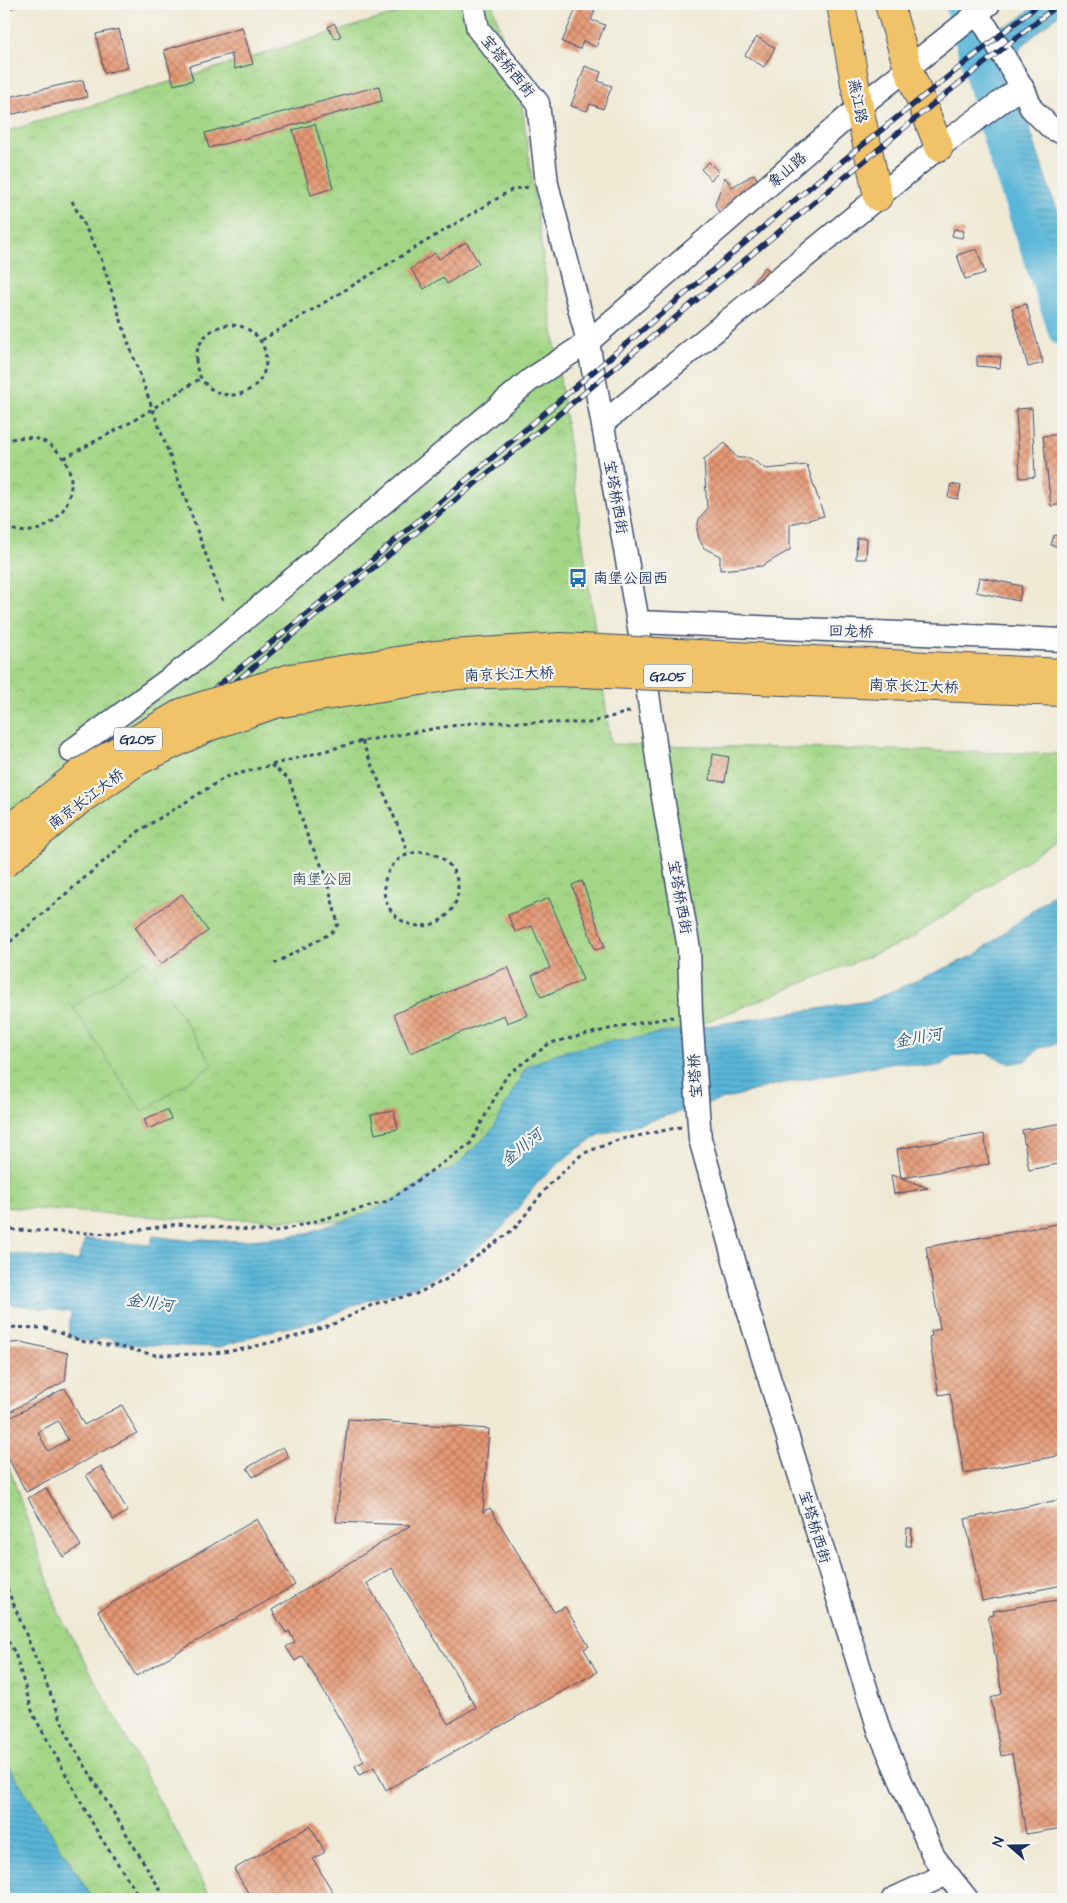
<svg xmlns="http://www.w3.org/2000/svg" width="1067" height="1903" font-family="'Architects Daughter','LXGW WenKai TC',sans-serif">
  <defs>
    <pattern id="park-crowns" width="20" height="18" patternUnits="userSpaceOnUse" patternTransform="scale(1.25)"><rect width="20" height="18" fill="#a3d686"/><path d="M2 6a3 3 0 1 1 6 0M12 15a3 3 0 1 1 6 0" fill="none" stroke="#8cb876"/></pattern>
    <pattern id="water-rules" width="6" height="5" patternUnits="userSpaceOnUse" patternTransform="scale(1.25)"><rect width="6" height="5" fill="#5ab6d8"/><path d="M0 2.5h6" fill="none" stroke="#4a94b2"/></pattern>
    <pattern id="building-cross-hatch" width="8" height="8" patternUnits="userSpaceOnUse" patternTransform="scale(1.25)"><rect width="8" height="8" fill="#e59873"/><path d="M0 0l8 8M0 8l8-8" fill="none" stroke="#b97c62"/></pattern>
  </defs>
  <rect width="100%" height="100%" fill="#f6f6f2"/>
  <filter id="ink" filterUnits="userSpaceOnUse"><feTurbulence type="fractalNoise" baseFrequency=".02" numOctaves="2"/><feDisplacementMap in="SourceGraphic" scale="10" xChannelSelector="R" yChannelSelector="G"/><feConvolveMatrix kernelMatrix="1 2 1 2 8 2 1 2 1" color-interpolation-filters="sRGB"/></filter>
  <filter id="wash" filterUnits="userSpaceOnUse"><feTurbulence type="fractalNoise" baseFrequency=".0096" numOctaves="4" result="noise"/><feDisplacementMap in="SourceGraphic" scale="20" xChannelSelector="R" yChannelSelector="G"/><feGaussianBlur stdDeviation="1.12" result="paint"/><feColorMatrix in="noise" values="0 0 0 0 0 0 0 0 0 0 0 0 0 0 0 0 0 1.4 0 .05"/><feComposite in="paint" operator="in"/></filter>
  <g filter="url(#wash)">
    <rect width="100%" height="100%" fill="#efe9d4"/>
    <path fill="url(#park-crowns)" stroke="#5f8272" d="M427,4h65l28,89 91,651 452,10v82l-156,105 -266,107 -256,174 -212,-4 -169,-11v-1075z
      M4,1452l55,161 153,286h-119l-89,-140z"/>
    <path fill="#a3d686" stroke="#5f8272" d="M145,960l68,105 -71,47 -69,-105z"/>
    <path fill="url(#water-rules)" stroke="#3a729b" d="M953,4h25c24,34 32,24 58,0h27v7l-40,34 -9,12 13,63 24,74 12,28v78z
      M1063,887v155l-24,6 -14,13 -15,3 -23,-11 -33,3 -13,9 -13,2 -32,-5 -122,23 -175,50 -29,19 -32,28 -35,45 -44,37 -43,22 -48,14 -51,21 -51,11 -46,15 -103,-3 -7,-7 -9,1 -6,4 -27,-5 3,-25 -67,-9v-53l1,3 73,8 7,-22 65,6 3,-9 39,5 9,-2 38,2 52,-5 13,-2 62,-21 32,-15 29,-20 27,-10 38,-38 34,-63 31,-14 53,-12 259,-40 106,-46z
      M4,1758l89,141h-89z"/>
    <g fill="none" stroke-linecap="round" stroke-linejoin="round">
      <path stroke="#5ab6d8" stroke-width="29" d="M959,4l40,140 64,188"/>
    </g>
    <g id="blocks">
      <path fill="url(#building-cross-hatch)" fill-rule="evenodd" d="M4,4h23l-23,6z
        M578,4l17,7 -4,9 14,5 -9,22 -13,-6 -3,8 -18,-7z
        M334,23l7,13 -6,3 -7,-12z
        M242,27l11,37 -18,5 -4,-15 -42,12 4,14 -19,5 -10,-35z
        M119,29l9,39 -24,5 -8,-39z
        M757,37l18,11 -11,19 -19,-12z
        M585,66l16,6 -3,9 14,5 -9,23 -13,-5 -3,7 -16,-5z
        M83,80l4,17 -82,19 -1,-18z
        M379,86l3,15 -173,47 -4,-15z
        M315,124l18,64 -22,7 -18,-65z
        M709,162l10,10 -8,8 -10,-11z
        M754,174l12,18 -31,22 -17,-3 -3,-7 10,-27 7,10z
        M954,229l10,2 -2,7 -10,-2z
        M466,242l13,21 -32,21 -4,-7 -19,12 -13,-20 24,-16 4,6z
        M977,249l8,24 -20,6 -8,-24z
        M765,267l6,5 -14,17 -6,-5z
        M1026,304l17,59 -15,4 -16,-59z
        M977,356l24,1 -1,11 -23,-2z
        M1032,408l3,69 -15,1 -4,-69z
        M1062,434l1,70 -12,2 -8,-70z
        M725,443l12,15h13l16,11 41,-4 17,51 -34,8v26l-28,16 -42,4v-14l-16,-8 -5,-9 -2,-10 2,-10 8,-10 -3,-50z
        M951,484l10,2 -3,13 -10,-2z
        M1054,535l9,3v10l-12,-3z
        M857,538h10l-1,21h-10z
        M979,577l43,9 -3,15 -43,-9z
        M713,754l16,3 -4,25 -15,-2z
        M582,881l23,66 -10,3 -23,-65z
        M182,894l26,37 -47,33 -26,-37z
        M549,898l34,82 -42,17 -9,-22 18,-7 -18,-42 -17,6 -7,-17z
        M508,967l20,48 -21,8 -3,-8 -94,38 -16,-39z
        M167,1110l4,9 -23,10 -4,-10z
        M394,1111l4,18 -23,5 -4,-19z
        M1063,1123v40l-34,7 -7,-40z
        M984,1134l5,30 -88,14 -4,-29z
        M891,1175l11,3 26,10 -34,6z
        M1063,1223v232l-99,18 -14,-80 -11,2 -10,-58 3,-1 -1,-5 9,-2 -14,-82z
        M21,1342l47,11 -3,28 -61,34v-71z
        M65,1388l19,37 38,-20 15,28 -111,59 -22,-42v-29zM58,1421l10,19 -20,11 -10,-19z
        M348,1419l141,10 -6,83 7,-4 64,104 11,-5 24,39 -5,3 13,23 -211,118 -12,-23 -14,8 -5,-9 9,-5 -61,-105 -8,5 -9,-14 9,-5 -6,-11 -3,2 -14,-23 139,-85 -75,-3zM392,1568l84,139 -28,17 -81,-141z
        M283,1447l6,10 -36,20 -6,-9z
        M101,1466l27,45 -15,9 -27,-45z
        M46,1488l35,58 -18,11 -35,-59z
        M1063,1499v86l-81,16 -17,-82z
        M257,1519l38,66 -159,91 -38,-65z
        M907,1528h5l-1,18h-5z
        M1063,1599v229l-37,6 -14,-80 -11,2 -10,-58 11,-4 -14,-78 6,-1 -1,-4z
        M310,1826l15,26 -12,7 24,40h-85l-18,-30z"/>
    </g>
  </g>
  <g filter="url(#ink)">
    <use href="#blocks" fill-opacity="0" stroke="#3b4b70" stroke-width="1"/>
    <g fill="none" stroke-linecap="round" stroke-linejoin="round">
      <g stroke="#3b4b70" stroke-width="25">
        <path id="minor" d="M473,4l5,25 60,74 9,81 41,158 50,280 23,164 28,163 2,65 9,125 48,171 132,423 54,124 33,42
          M976,14l11,14 38,64 6,16 20,20 12,5
          M603,423l336,-276 82,-60
          M638,622l425,18
          M71,751l132,-97 327,-274 58,-38 271,-235 130,-103
          M893,1899l54,-25"/>
      </g>
      <g stroke="#3b4b70" stroke-width="30">
        <path id="major" d="M841,4l18,103 19,90
          M889,4l19,64 31,79"/>
      </g>
      <path stroke="#3b4b70" stroke-width="3" stroke-dasharray="4 4" stroke-linecap="butt" d="M72,201l29,57 27,84 96,262
        M196 360a35 35 0 1 1 70 0a35 35 0 1 1-70 0Z
        M262,340l251,-151 16,-2
        M4,443c8,-6 19,-6 29,-5 11,2 19,7 26,15 34,37 -10,97 -55,73
        M64,458l69,-37 68,-43
        M362,741c15,38 33,74 46,112
        M271,765l18,14 19,59 17,35 13,51 -7,9 -59,32
        M384 889a37 37 0 1 1 74 0a37 37 0 1 1-74 0Z
        M4,947l135,-116 87,-54 136,-36 82,-14 35,-5 110,1 43,-12
        M4,1227l11,3 98,4 65,-10 98,8 112,-31 82,-57 37,-69 43,-32 72,-17 51,-9
        M4,1327l41,1 40,14 31,4 39,9 53,-1 36,-5 53,-13 39,-13 38,-19 42,-10 29,-14 70,-52 33,-42 34,-32 36,-14 63,-13
        M4,1581l66,160 96,158
        M4,1634l11,19 18,61 66,121 42,64"/>
      <use href="#minor" stroke="#fff" stroke-width="22"/>
      <use href="#major" stroke="#f0c369" stroke-width="28"/>
      <g stroke="#1b2f5e" stroke-width="5.5">
        <path id="rail" d="M4,859l342,-277 469,-399 224,-179
          M4,874l923,-765 132,-105"/>
      </g>
      <use href="#rail" stroke="#f6f6f2" stroke-width="4" stroke-dasharray="11" stroke-linecap="butt"/>
      <g stroke="#3b4b70" stroke-width="30" stroke-linecap="butt">
        <path id="highway-bridge" d="M4,833l76,-60 103,-61 107,-34 145,-23 126,-8 502,26
          M4,864l77,-65 57,-38 73,-35 64,-22 94,-15 89,-14 97,-3 508,20"/>
      </g>
      <use href="#highway-bridge" stroke="#f0c369" stroke-width="28"/>
    </g>
  </g>
  <defs>
    <g id="bus-bare" transform="scale(1.5)"><path d="M-5-6H5V4H4V6H2V4H-2V6H-4V4H-5ZM-3.5-4V0h7V-4ZM-3.5 1.2v1.5H-2V1.2ZM2 1.2v1.5H3.5V1.2Z" fill="#1f6fb2" stroke="#f6f6f2" stroke-width="2.5" paint-order="stroke"/></g>
  </defs>
  <g fill-rule="evenodd">
    <use href="#bus-bare" x="578" y="578"/>
  </g>
  <g text-anchor="middle" stroke-width="4.5" stroke-linejoin="round" paint-order="stroke">
    <g fill="#f6f6f2" stroke="#5d6b8a" stroke-width="1">
      <rect x="644" y="664.5" width="48" height="23" rx="4"/>
      <rect x="114" y="727.5" width="48" height="23" rx="4"/>
    </g>
    <g font-size="14" font-weight="bold" fill="#1b2f5e">
      <text x="668" y="681">G205</text>
      <text x="138" y="744">G205</text>
    </g>
    <g font-size="15" fill="#1b2f5e" stroke="#f6f6f2">
      <text transform="translate(508 66) rotate(51)" y="5">宝塔桥西街</text>
      <text transform="translate(858 101) rotate(79)" y="5">燕江路</text>
      <text transform="translate(787 170) rotate(-41)" y="5">象山路</text>
      <text transform="translate(616 497) rotate(80)" y="5">宝塔桥西街</text>
      <text transform="translate(851 631) rotate(2)" y="5">回龙桥</text>
      <text transform="translate(509 674) rotate(-2)" y="5">南京长江大桥</text>
      <text transform="translate(914 686) rotate(2)" y="5">南京长江大桥</text>
      <text transform="translate(86 799) rotate(-37)" y="5">南京长江大桥</text>
      <text transform="translate(680 897) rotate(80)" y="5">宝塔桥西街</text>
      <text transform="translate(695 1076) rotate(-94)" y="5">宝塔桥</text>
      <text transform="translate(815 1527) rotate(73)" y="5">宝塔桥西街</text>
    </g>
    <g font-size="15" fill="#1b2f5e" stroke="#f6f6f2" text-anchor="start">
      <text x="593" y="583">南堡公园西</text>
    </g>
    <g font-size="15" fill="#3d5968" stroke="#f6f6f2">
      <text x="322" y="884">南堡公园</text>
    </g>
    <g font-size="16" font-style="italic" fill="#2e5883" stroke="#f6f6f2">
      <text transform="translate(918 1037) rotate(-10)" y="6">金川河</text>
      <text transform="translate(521 1147) rotate(-40)" y="6">金川河</text>
      <text transform="translate(150 1302) rotate(8)" y="6">金川河</text>
    </g>
  </g>
  <rect width="1067" height="1903" fill="none" stroke="#f6f6f2" stroke-width="20"/>
  <g transform="translate(1010 1846) rotate(290)" stroke="#f6f6f2" stroke-width="4" paint-order="stroke">
  <path d="M0-4L9 19L0 12L-9 19Z" fill="#1b2f5e"/>
  <text y="-8" font-size="14" font-weight="bold" text-anchor="middle" fill="#1b2f5e">N</text>
  </g>
</svg>
